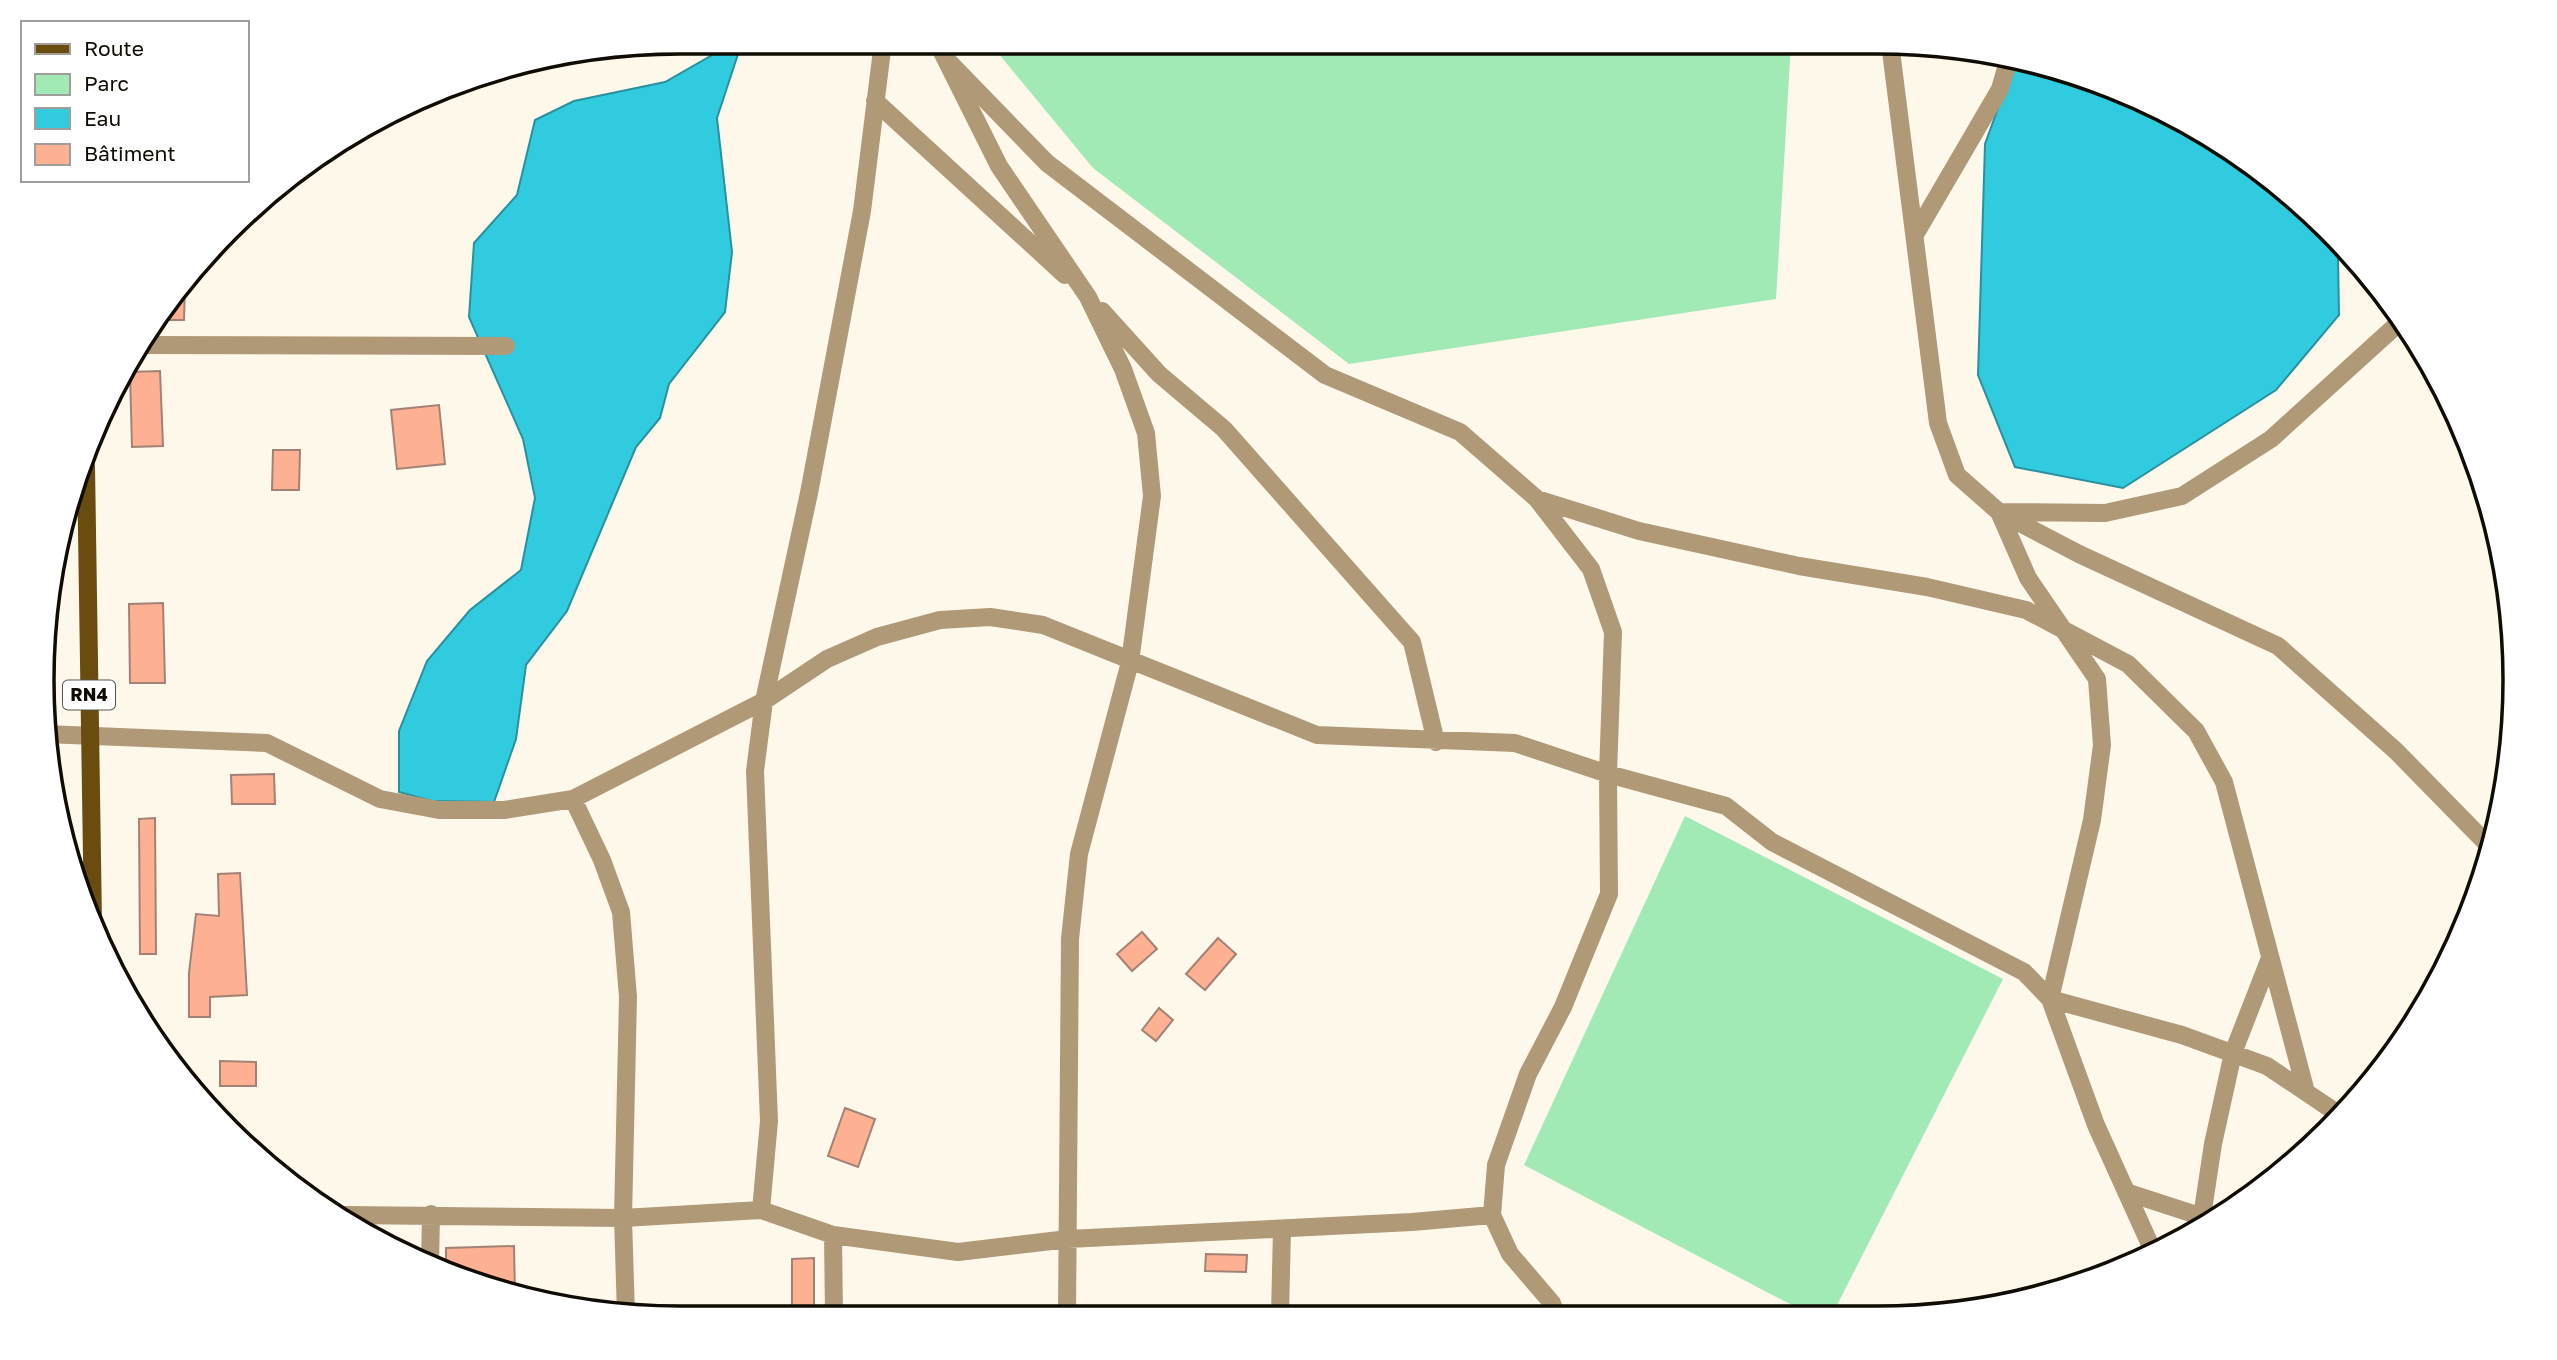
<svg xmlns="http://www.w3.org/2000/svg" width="2557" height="1360" font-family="'Golos Text',sans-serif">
  <rect width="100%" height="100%" fill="#fef8eb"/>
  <path fill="#a1e9b5" d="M989,42l802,1 -15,256 -427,65 -256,-196z
    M1685,816l318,163 -170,334h-26l-283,-148z"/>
  <path fill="#31cbdf" stroke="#27929d" stroke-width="2" d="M735,42h7l-25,76 15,134 -7,60 -56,72 -9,34 -24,29 -69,164 -41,54 -10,74 -22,63 -62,-1 -33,-9v-61l28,-70 43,-51 51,-40 14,-72 -12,-59 -54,-122 5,-74 43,-48 18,-75 39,-19 91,-19z
    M2016,59c86,15 176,64 248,114 31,22 58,54 86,81l-12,3 1,58 -63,75 -153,98 -108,-21 -37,-92 7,-231z"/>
  <path fill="#fdb192" stroke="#a38275" stroke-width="2" d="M185,287l-1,33h-29l14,-15z
    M160,371l3,75 -31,1 -2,-75z
    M439,405l6,59 -48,5 -6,-59z
    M273,450h27l-1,40h-27z
    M163,603l2,80h-35l-1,-79z
    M274,774l1,30h-43l-1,-29z
    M155,818l1,136h-16l-1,-135z
    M240,873l7,122 -37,2v20h-21v-44l7,-59 23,2 -1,-42z
    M1142,932l15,17 -25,22 -15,-17z
    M1218,938l18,16 -31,36 -19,-16z
    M1159,1008l14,12 -17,21 -14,-11z
    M220,1061l36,1v24h-36z
    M845,1108l30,11 -17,48 -30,-11z
    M514,1246l1,50 -69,-26v-22z
    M1206,1254l41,1 -1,17 -41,-1z
    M814,1258v58h-22v-57z"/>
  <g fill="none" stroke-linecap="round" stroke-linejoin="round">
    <path stroke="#af9976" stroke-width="18" d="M937,42l62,124 89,131 35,72 23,64 6,63 -22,166 -51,192 -9,85 -3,376
      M1890,43l48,380 19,52 42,37 80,42 199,92 118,105 96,98
      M947,60l100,103 278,212 135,57 77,67 54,70 22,63 -5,142 1,120 -46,113 -35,67 -32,91 -4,50 18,39 42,49 4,11
      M875,101l190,174
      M1916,233l84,-144 9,-31
      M1102,311l57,63 65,55 188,213 24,100
      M141,345l365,1
      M1537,499l102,32 160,35 128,21 99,23 102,54 68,67 28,51 82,310
      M45,734l222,9 113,56 59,11h65l69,-11 191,-98 63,-42 50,-22 63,-17 50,-3 53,8 274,110 198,8 93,31 118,32 46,36 252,130 26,27 46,126 57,126
      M573,799l29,61 19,52 7,85 -5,221 3,97
      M2339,1117l-5,-6 -67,-45 -85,-31 -132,-36 42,-179 10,-75 -5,-66 -69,-101 -29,-66 106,1 77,-17 89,-57 130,-118
      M2126,1192l83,27
      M761,1210l8,-89 -14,-350 9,-70 45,-208 53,-282 21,-169
      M345,1215l278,3 138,-8 72,25 125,17 110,-13 344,-17 80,-7
      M2201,1223l12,-79 20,-91 37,-95
      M833,1235l1,81
      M430,1264l1,-50
      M1280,1315l2,-86"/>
    <path stroke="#6b4c0f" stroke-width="18" d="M86,466l7,457"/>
  </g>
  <g text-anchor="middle" stroke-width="5" stroke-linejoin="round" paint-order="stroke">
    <rect fill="#fff" stroke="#58554f" stroke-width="2" x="63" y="680.5" width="52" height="29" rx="5"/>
    <g font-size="18" font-weight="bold" fill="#110c03">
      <text x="89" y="701">RN4</text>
    </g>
  </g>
  <path d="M0 0H2557V1360H0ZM680 54H1877A626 626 0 0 1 2503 680V680A626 626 0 0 1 1877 1306H680A626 626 0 0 1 54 680V680A626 626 0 0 1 680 54Z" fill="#fff" fill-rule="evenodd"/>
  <path fill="none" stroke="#110c03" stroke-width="3.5" d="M680 54H1877A626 626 0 0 1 2503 680V680A626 626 0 0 1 1877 1306H680A626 626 0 0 1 54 680V680A626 626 0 0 1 680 54Z"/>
  <rect x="21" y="21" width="228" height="161" fill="#ffffff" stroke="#a09e9a" stroke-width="2"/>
  <rect x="35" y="44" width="35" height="10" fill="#6b4c0f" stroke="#a09e9a" stroke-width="2"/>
  <text x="84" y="56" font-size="21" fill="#110c03">Route</text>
  <rect x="35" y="74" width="35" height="21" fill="#a1e9b5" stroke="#a09e9a" stroke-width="2"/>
  <text x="84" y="91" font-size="21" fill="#110c03">Parc</text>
  <rect x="35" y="108" width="35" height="21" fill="#31cbdf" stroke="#a09e9a" stroke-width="2"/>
  <text x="84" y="126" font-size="21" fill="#110c03">Eau</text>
  <rect x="35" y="144" width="35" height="21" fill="#fdb192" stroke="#a09e9a" stroke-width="2"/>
  <text x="84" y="161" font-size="21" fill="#110c03">Bâtiment</text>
</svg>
